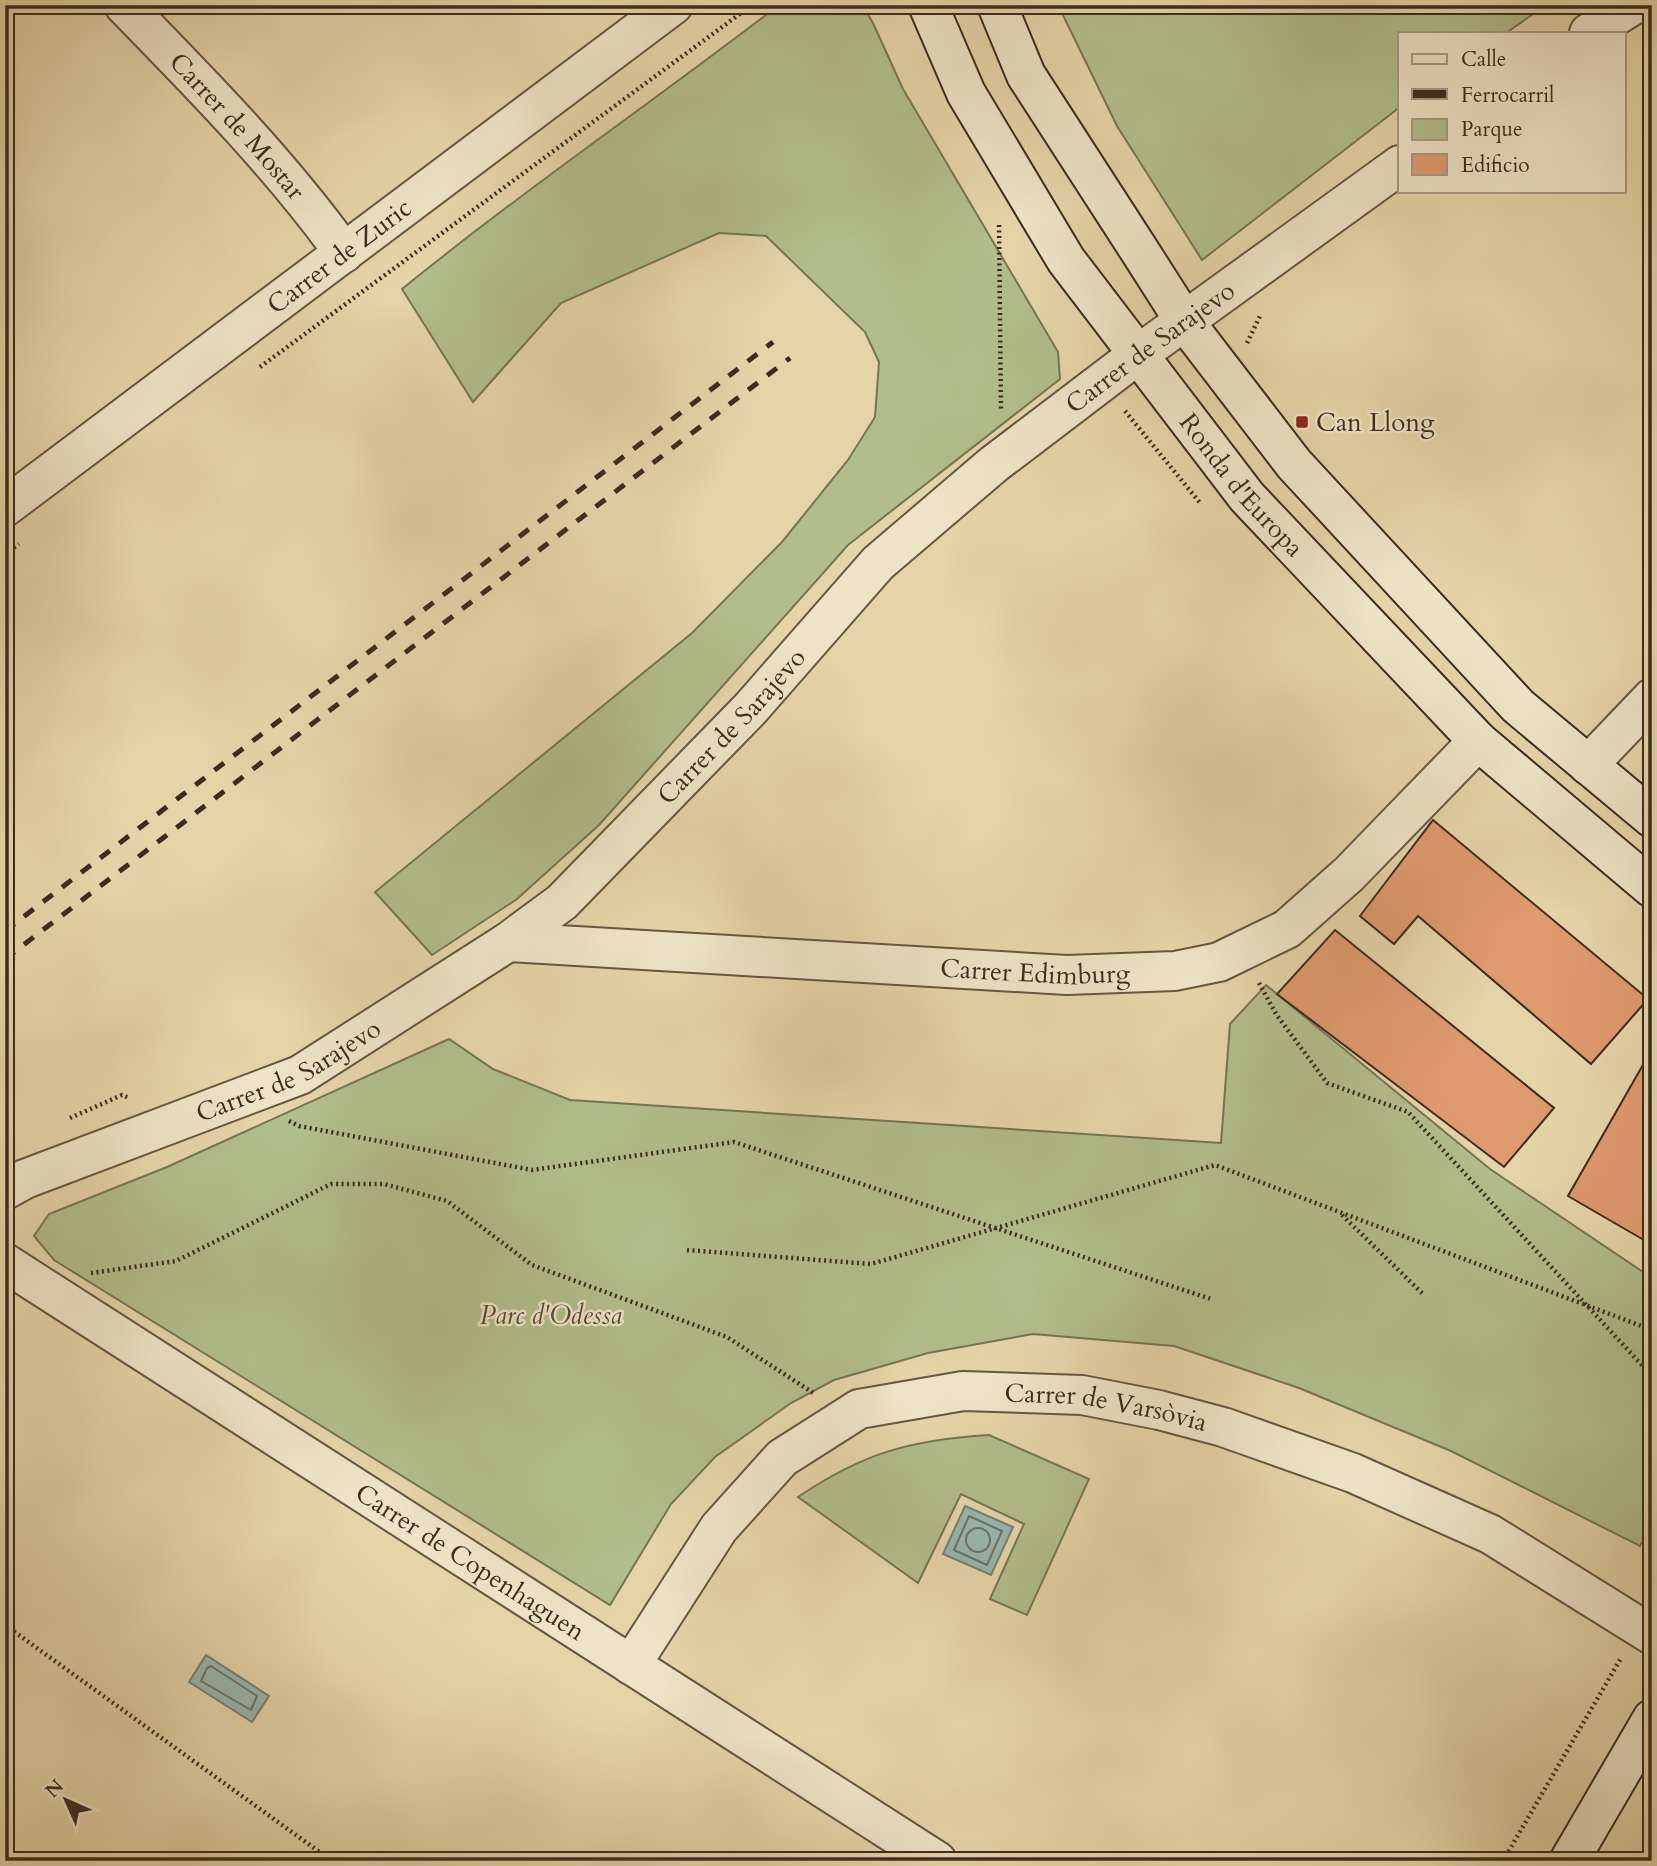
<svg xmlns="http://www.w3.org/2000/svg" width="1657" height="1866" font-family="Cardo,serif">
  <rect width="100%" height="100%" fill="#e5d4a8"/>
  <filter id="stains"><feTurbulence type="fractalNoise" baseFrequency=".00286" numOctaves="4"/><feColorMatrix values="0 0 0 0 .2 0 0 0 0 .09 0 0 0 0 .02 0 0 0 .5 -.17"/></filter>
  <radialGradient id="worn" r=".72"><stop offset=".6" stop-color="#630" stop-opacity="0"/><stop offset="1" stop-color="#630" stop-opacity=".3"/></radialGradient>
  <path fill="#b1bd8a" stroke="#767455" stroke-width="2" d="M779,5h83l11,18 30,66 155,263 2,27 -212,166 -249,280 -82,74 -85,56 -57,-63 317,-259 90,-91 66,-82 27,-43 4,-55 -14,-30 -99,-96 -47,-3 -158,70 -88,99 -71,-113c122,-99 252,-188 377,-284z
    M1058,5h488l-40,28h-106v74l-198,153 -85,-134z
    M1266,985l224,184 162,109v248l-12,20 -189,-95 -152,-63 -125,-42 -141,-12 -105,19 -94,27 -43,23 -76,54 -44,47 -61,101 -556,-345 -20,-24 15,-22 118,-47 282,-128 44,30 77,31 651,43 9,-119z
    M989,1435l100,44 -62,136 -37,-16 34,-75 -63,-30 -43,89 -120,-86c65,-44 112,-57 191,-62z"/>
  <path fill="#98b7b0" stroke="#737f76" stroke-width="2" d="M965,1506l48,21 -22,48 -48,-21z
    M206,1655l63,41 -17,26 -63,-40z"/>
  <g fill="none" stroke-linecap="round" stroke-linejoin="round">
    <path stroke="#6a7268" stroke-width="2" d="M969,1516l33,15 -15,34 -33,-15z
      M966 1540a12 12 0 1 1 24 0a12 12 0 1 1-24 0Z
      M211,1666l46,30 -6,14 -50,-29 6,-13z"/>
  </g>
  <path fill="#df9a6e" stroke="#3c2c20" stroke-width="2" d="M1433,820l215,179 -57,65 -173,-148 -24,28 -34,-28z
    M1335,930l219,178 -50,59 -227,-173z
    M1652,1049v189l-3,5 -81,-47z"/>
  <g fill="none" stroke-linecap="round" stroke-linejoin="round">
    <g stroke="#665642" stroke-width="42">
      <g id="street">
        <path id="s1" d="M124,5c78,80 155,158 220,248"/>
        <path d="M1589,33l44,-28"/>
        <path id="s2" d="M5,507l668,-502"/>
        <path d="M1588,765l64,-67"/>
        <path id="s3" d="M508,942l559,33 108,-4 44,-9 68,-33 62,-55 129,-133"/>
        <path id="s4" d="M5,1190l20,-11 275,-104 208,-133 54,-40 189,-194 127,-145 116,-99 142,-108 264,-191"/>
        <path id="s5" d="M5,1263l932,598"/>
        <path id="s6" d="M631,1665l88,-137 63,-70 77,-49 104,-18 119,4 77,15 64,17 130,46 137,61 162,101"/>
      </g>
    </g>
    <g stroke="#3c2c20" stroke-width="42">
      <g id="secondary">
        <path id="s7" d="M928,5l38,88 100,167 181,237 231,244 174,147"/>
        <path d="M997,5l29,70 115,178 44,69 109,142 224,242 134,112"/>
        <path d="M1569,1861l83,-142"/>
      </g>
    </g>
    <path stroke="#3c2c20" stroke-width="4.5" stroke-dasharray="2 3.5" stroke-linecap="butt" d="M999,225l2,187
      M1247,343l13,-27
      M260,367l492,-362
      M1125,411l76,93
      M5,554l14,-10
      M1259,983l17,31 51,69 81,29 244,264
      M70,1118l52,-23 7,3
      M289,1121l10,5 233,44 202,-28 477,157
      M1342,1215l81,79
      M687,1250l184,14 344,-99 437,165
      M91,1273l85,-12 155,-77h53l63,17 85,64 195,72 88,57
      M5,1625l327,236
      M1503,1861l118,-203"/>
    <use href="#street" stroke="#eee3c6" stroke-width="38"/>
    <use href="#secondary" stroke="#eee3c6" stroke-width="38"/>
    <path stroke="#3c2c20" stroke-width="5" stroke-dasharray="12 12" stroke-linecap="butt" d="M5,931l768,-589
      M5,959l785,-601"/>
  </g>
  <rect fill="#8f2418" stroke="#eee3c6" stroke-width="2.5" x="1295" y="415" width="14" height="14" rx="3.5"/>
  <g text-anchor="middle" stroke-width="5" stroke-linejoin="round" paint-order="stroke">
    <g font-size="26" fill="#3c2c20" stroke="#eee3c6">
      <text dy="9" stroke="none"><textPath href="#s1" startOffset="166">Carrer de Mostar</textPath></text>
      <text dy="9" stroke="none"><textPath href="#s2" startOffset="418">Carrer de Zuric</textPath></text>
      <text dy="9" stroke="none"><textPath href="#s4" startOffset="1442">Carrer de Sarajevo</textPath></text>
      <text dy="9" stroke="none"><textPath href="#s7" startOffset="576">Ronda d'Europa</textPath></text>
      <text dy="9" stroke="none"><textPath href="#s4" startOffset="875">Carrer de Sarajevo</textPath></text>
      <text dy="9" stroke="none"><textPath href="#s3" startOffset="528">Carrer Edimburg</textPath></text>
      <text dy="9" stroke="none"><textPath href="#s4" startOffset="308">Carrer de Sarajevo</textPath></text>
      <text dy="9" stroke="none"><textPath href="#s6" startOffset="598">Carrer de Varsòvia</textPath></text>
      <text dy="9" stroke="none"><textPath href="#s5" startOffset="553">Carrer de Copenhaguen</textPath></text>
    </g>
    <g font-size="26" fill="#3c2c20" stroke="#eee3c6" text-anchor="start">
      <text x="1316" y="431">Can Llong</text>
    </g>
    <g font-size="26" font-style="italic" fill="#534935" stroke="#eee3c6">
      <text x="551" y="1324">Parc d'Odessa</text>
    </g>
  </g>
  <rect width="1657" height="1866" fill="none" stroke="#e5d4a8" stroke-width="28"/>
  <rect x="7" y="7" width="1643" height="1852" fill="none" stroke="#3c2c20" stroke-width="3.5"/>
  <rect x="14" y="14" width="1629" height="1838" fill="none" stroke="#3c2c20" stroke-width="2"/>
  <rect x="1398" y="32" width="228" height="161" fill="#eee3c6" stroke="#a79a84" stroke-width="2"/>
  <rect x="1412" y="54" width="35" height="10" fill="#eee3c6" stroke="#a79a84" stroke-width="2"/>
  <text x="1461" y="66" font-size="21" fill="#3c2c20">Calle</text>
  <rect x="1412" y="89" width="35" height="10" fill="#3c2c20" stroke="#a79a84" stroke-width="2"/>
  <text x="1461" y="102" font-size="21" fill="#3c2c20">Ferrocarril</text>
  <rect x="1412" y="119" width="35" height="21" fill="#b1bd8a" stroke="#a79a84" stroke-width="2"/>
  <text x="1461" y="136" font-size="21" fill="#3c2c20">Parque</text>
  <rect x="1412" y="154" width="35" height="21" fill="#df9a6e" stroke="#a79a84" stroke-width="2"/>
  <text x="1461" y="172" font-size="21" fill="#3c2c20">Edificio</text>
  <g transform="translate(66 1800) rotate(315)" stroke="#eee3c6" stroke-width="5" paint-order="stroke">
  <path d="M0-5L12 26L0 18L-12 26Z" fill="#3c2c20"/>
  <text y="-10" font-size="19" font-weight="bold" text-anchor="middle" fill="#3c2c20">N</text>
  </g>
  <rect width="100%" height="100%" filter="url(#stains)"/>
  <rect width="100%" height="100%" fill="url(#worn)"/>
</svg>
